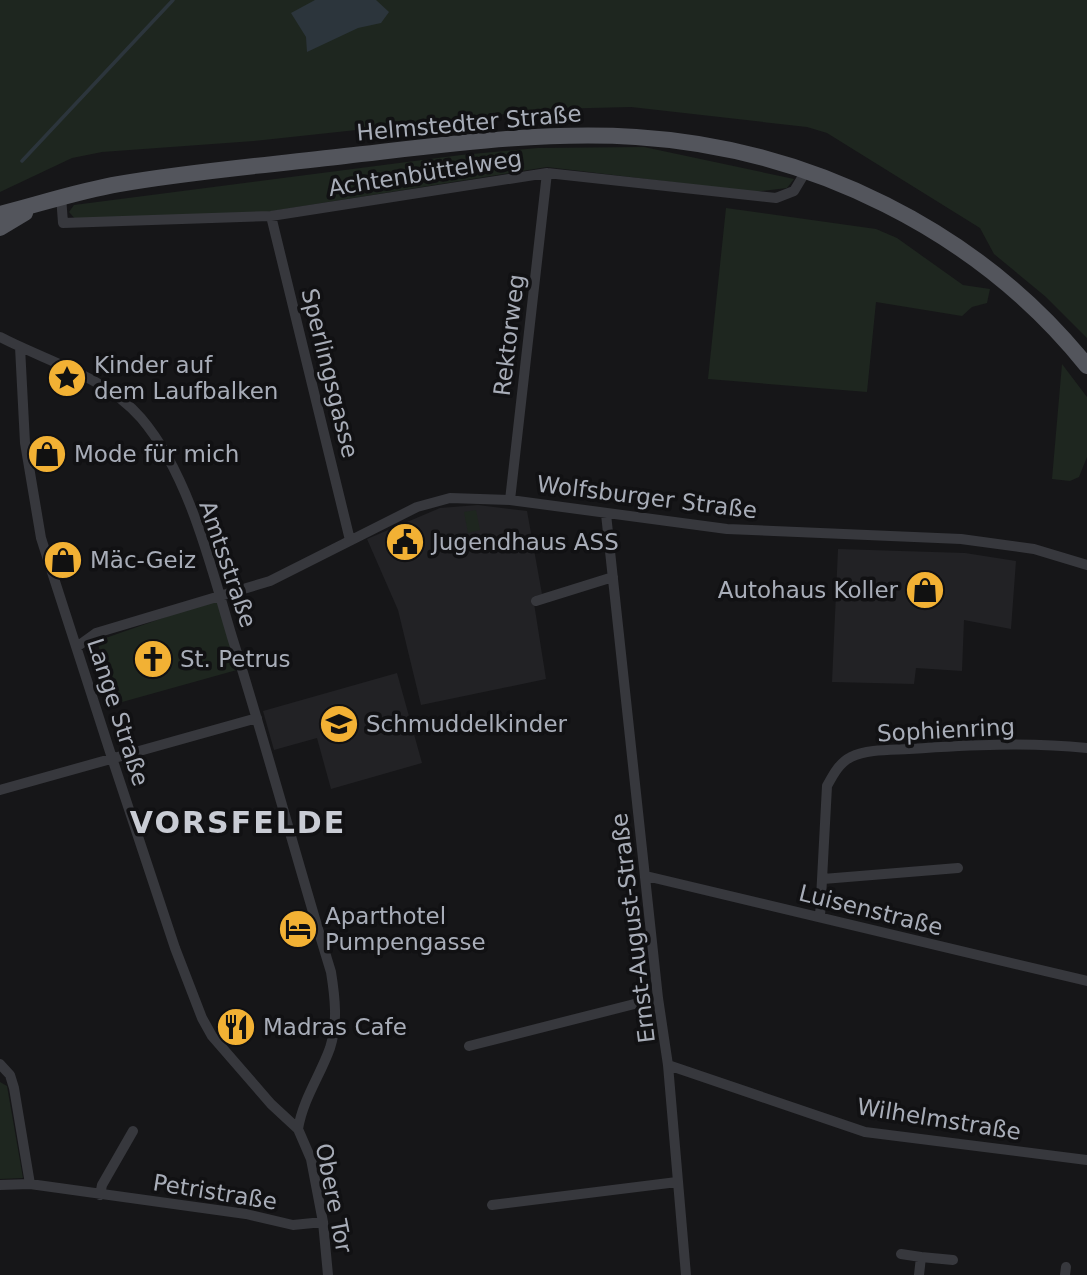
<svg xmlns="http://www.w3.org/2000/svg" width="1087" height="1275" font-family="'DejaVu Sans',sans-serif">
  <rect width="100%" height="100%" fill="#161618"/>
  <path fill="#222225" d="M478,505l49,6 15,83 -9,3 13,82 -125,26 -23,-95 -31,-71 73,-31z
    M838,549l127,4 51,8 -5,68 -47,-9 -2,51 -46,-3 -2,16 -82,-2z
    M397,673l25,90 -91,26 -14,-51 -43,12 -11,-39z"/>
  <path fill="#1e261f" d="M0,0h1087v338l-41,-41 -52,-43 -14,-26 -153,-95 -20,-6 -176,-20 -80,2 -297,32 -152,11 -30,6 -72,34z
    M644,147l150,32 -7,9 -33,4 -207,-25 -281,45 -190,8 -7,-8 5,-7 387,-50 77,-7z
    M726,208l150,21 21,9 66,47 27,4 -3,14 -15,4 -10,9 -86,-14 -9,90 -159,-13z
    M1062,364l25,33v60l-8,20 -9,4 -18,-2z
    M476,510l4,20 -12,3 -4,-21z
    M220,598l24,70 -129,36 -18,-63z
    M0,1082l7,4 16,92 -23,1z"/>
  <path fill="#2c353c" d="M315,0h61l13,12 -8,11 -23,5 -51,24 -1,-15 -15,-24z"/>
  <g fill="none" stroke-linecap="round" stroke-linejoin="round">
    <path stroke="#2c353c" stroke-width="3.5" d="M22,161l151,-161"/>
    <path stroke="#37383d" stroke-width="10" d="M61,196l2,27 208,-7 276,-43 229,25 18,-7 12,-20
      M271,216l79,324
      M0,337c48,25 104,39 141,81 48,56 70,149 91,219 35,111 65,224 99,335 4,25 7,51 -1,76 -10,28 -27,51 -32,81
      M20,347l5,96 16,95 71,220 63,190 27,70 10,18 59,68 27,25 13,30 12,63 5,53
      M510,500l37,-327
      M606,514l52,484 10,67 18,210
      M536,601l77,-24
      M78,646l18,-13 174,-52 147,-74 33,-9 60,2 217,29 234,10 73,10 53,16
      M0,790l257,-72
      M646,876l441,105
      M823,879l135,-11
      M820,917l7,-131c6,-11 12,-23 24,-29 16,-8 40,-7 58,-8 60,-4 118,-7 178,-1
      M469,1046l189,-48
      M0,1064l10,11 4,13 16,96
      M668,1065l197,67 222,28
      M0,1185l30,-1 216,30 47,11 30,-3
      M100,1195l2,-10 31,-54
      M492,1205l185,-23
      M901,1254l20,3
      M919,1275l2,-18 32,3
      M1065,1275l1,-8"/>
    <path stroke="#53555c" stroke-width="16" d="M0,214c40,-10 78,-23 119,-30 74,-13 151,-19 226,-28 97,-11 194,-25 291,-19 173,11 342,93 451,229
      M0,228l25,-15"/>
  </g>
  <defs>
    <g id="sight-disc" transform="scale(2.0125)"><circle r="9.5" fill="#f2b134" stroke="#111113"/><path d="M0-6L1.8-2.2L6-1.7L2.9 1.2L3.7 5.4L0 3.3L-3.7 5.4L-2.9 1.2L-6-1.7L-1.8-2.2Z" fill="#111"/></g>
    <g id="shop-disc" transform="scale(2.0125)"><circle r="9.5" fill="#f2b134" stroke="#111113"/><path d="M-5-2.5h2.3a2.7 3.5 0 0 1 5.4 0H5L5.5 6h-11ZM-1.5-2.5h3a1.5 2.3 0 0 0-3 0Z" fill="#111"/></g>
    <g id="civic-disc" transform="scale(2.0125)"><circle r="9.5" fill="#f2b134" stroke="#111113"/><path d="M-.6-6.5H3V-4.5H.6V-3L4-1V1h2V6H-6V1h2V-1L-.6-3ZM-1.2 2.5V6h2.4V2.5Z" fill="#111"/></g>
    <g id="church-disc" transform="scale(2.0125)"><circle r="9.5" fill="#f2b134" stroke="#111113"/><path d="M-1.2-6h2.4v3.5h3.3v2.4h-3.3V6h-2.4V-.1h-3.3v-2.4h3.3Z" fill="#111"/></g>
    <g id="school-disc" transform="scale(2.0125)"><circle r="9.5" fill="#f2b134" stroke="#111113"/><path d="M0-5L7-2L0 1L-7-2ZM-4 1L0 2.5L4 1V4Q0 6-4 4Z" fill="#111"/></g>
    <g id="hotel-disc" transform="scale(2.0125)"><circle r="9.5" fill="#f2b134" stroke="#111113"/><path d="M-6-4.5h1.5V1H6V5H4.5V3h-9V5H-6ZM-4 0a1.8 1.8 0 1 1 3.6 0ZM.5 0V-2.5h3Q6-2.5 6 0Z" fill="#111"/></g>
    <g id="restaurant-disc" transform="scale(2.0125)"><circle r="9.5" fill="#f2b134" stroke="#111113"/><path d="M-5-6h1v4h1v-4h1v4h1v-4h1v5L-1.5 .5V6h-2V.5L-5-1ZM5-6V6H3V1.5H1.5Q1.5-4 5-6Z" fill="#111"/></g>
  </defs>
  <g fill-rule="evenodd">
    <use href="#sight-disc" x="67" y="378"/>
    <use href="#shop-disc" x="47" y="454"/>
    <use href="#civic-disc" x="405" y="542"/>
    <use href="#shop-disc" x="63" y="560"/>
    <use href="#shop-disc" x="925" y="590"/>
    <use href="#church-disc" x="153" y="659"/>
    <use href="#school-disc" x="339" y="724"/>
    <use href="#hotel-disc" x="298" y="929"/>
    <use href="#restaurant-disc" x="236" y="1027"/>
  </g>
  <g text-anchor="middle" stroke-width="7" stroke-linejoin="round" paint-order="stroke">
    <g font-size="23" fill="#a8adb8" stroke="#111113">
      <text transform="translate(469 123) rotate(-5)" y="8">Helmstedter Straße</text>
      <text transform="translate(425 173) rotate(-9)" y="8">Achtenbüttelweg</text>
      <text transform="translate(509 335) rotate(-83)" y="8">Rektorweg</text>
      <text transform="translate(330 373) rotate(76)" y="8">Sperlingsgasse</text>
      <text transform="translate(647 497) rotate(7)" y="8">Wolfsburger Straße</text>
      <text transform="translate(228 564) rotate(71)" y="8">Amtsstraße</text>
      <text transform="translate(118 712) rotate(72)" y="8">Lange Straße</text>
      <text transform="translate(946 730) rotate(-3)" y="8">Sophienring</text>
      <text transform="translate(871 910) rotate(14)" y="8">Luisenstraße</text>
      <text transform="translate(633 928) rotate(-97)" y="8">Ernst-August-Straße</text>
      <text transform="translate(939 1119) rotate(9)" y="8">Wilhelmstraße</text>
      <text transform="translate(215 1192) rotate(9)" y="8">Petristraße</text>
      <text transform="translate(334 1198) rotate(79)" y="8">Obere Tor</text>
    </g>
    <g font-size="23" fill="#a8adb8" stroke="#111113" text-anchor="start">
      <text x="94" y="373">Kinder auf<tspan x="94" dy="26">dem Laufbalken</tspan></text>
      <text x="74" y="462">Mode für mich</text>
      <text x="432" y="550">Jugendhaus ASS</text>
      <text x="90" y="568">Mäc-Geiz</text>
      <text x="898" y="598" text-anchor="end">Autohaus Koller</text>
      <text x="180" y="667">St. Petrus</text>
      <text x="366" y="732">Schmuddelkinder</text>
      <text x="325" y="924">Aparthotel<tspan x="325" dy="26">Pumpengasse</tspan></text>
      <text x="263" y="1035">Madras Cafe</text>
    </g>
    <g font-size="30" font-weight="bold" letter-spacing="2" fill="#c9ccd4" stroke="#111113">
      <text x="238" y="833">VORSFELDE</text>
    </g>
  </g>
</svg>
